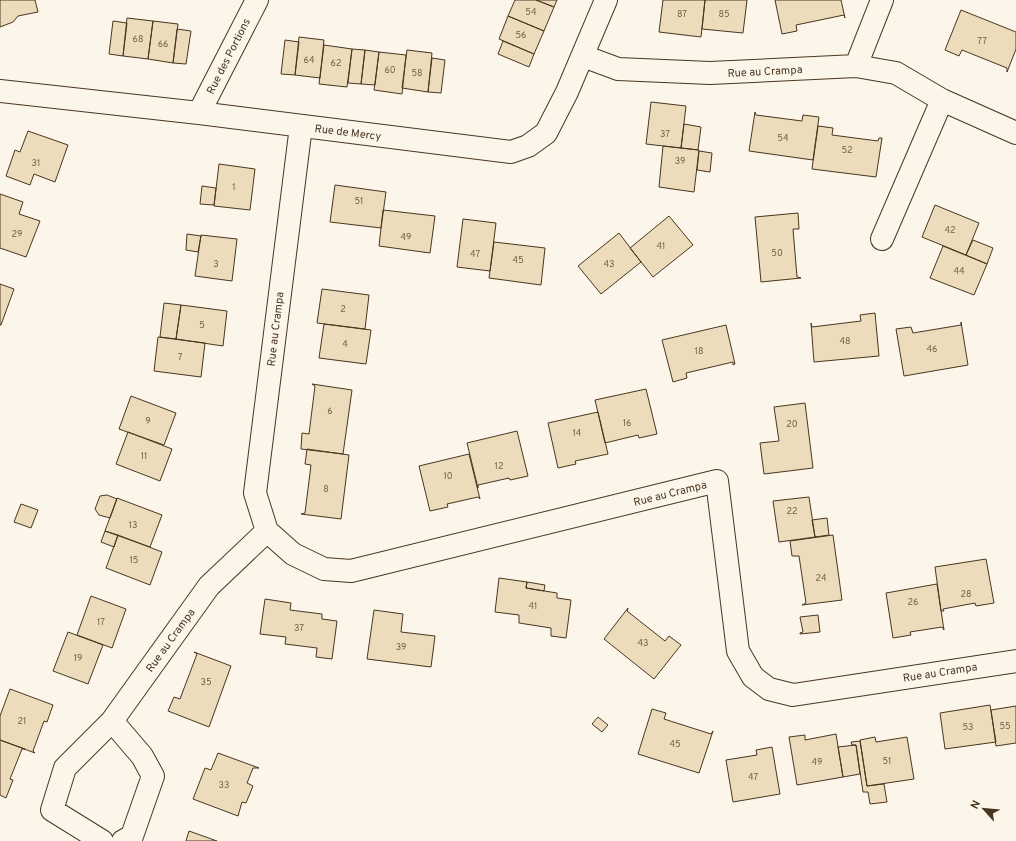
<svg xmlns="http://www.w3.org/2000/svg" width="1016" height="841" font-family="Overpass,sans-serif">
  <rect width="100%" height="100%" fill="#fbf6e9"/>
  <path fill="#ecdcbc" stroke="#4a3520" d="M0,0h35l3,12 -20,4 -5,6 -13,5z
    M515,0h21l18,7 -10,24 -36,-15z
    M536,0h21l-3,7z
    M663,0h42l-4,37 -42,-5z
    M705,0h42l-4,33 -41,-4z
    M775,0h66l4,18 -1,-3 -48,10 1,6 -15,3z
    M961,10l55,22v17l-9,23v-4l-45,-18 -3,6 -14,-6z
    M508,16l36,15 -10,23 -35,-15z
    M127,18l26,3 -5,38 -25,-3z
    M113,21l14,2 -4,33 -14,-2z
    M153,21l25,3 -5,39 -25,-4z
    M177,29l14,2 -5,33 -13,-1z
    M299,37l25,3 -4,38 -25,-3z
    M285,40l14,2 -4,33 -14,-1z
    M503,41l31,13 -5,13 -31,-13z
    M324,45l28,4 -5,38 -28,-3z
    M352,49l13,1 -4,34 -13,-1z
    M365,50l14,2 -4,33 -14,-1z
    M407,50l25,3 -4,39 -26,-4z
    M379,52l27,3 -4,39 -28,-4z
    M432,58l13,2 -4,33 -13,-1z
    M651,102l35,4 -5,42 -35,-4z
    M755,112l1,3 46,6 1,-6 16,2 -6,43 -64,-9z
    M684,124l17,3 -3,23 -17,-2z
    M818,126l15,2 -1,7 46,6 1,-3h3l-6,39 -64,-8z
    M28,131l40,14 -13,37 -21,-8 -4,11 -24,-9 9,-26 5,2z
    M663,146l36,4 -5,42 -35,-5z
    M699,151l13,2 -2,19 -13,-2z
    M219,164l36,5 -5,41 -36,-4z
    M335,185l51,7 -5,36 -51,-6z
    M202,186l14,2 -2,17 -14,-1z
    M0,194l23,8 -4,12 21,7 -14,36 -26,-9z
    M935,205l44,18 -13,32 -44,-18z
    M383,210l52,6 -5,37 -51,-7z
    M798,213l1,16h-6l4,48 4,1 -40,4 -6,-65z
    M669,216l24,29 -40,32 -23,-29z
    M463,219l33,4 -6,48 -33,-4z
    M619,233l22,29 -40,32 -23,-28z
    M187,234l14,2 -3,16 -12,-2z
    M201,235l36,4 -5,42 -37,-5z
    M973,240l20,8 -6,16 -21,-9z
    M494,242l51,6 -4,37 -52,-7z
    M943,246l44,18 -13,31 -44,-17z
    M0,284l14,5 -13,36h-1z
    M322,289l47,6 -4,34 -48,-6z
    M164,303l17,2 -5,34 -16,-2z
    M181,305l46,6 -4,35 -47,-7z
    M875,313l4,43 -65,6 -3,-39 1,4 49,-6 -1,-6z
    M961,322l7,43 -64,11 -8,-47 15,-2 2,6 48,-8z
    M324,324l47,6 -5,34 -47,-6z
    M726,325l9,39 -2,1v-3l-47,11 1,5 -14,4 -11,-42z
    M158,337l47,6 -4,34 -47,-6z
    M312,384l40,6 -9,64 -42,-5 1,-16 7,1 6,-48z
    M646,389l11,45 -18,4 -1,-3 -33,8 -10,-43z
    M131,396l45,17 -12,32 -45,-16z
    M805,403l8,65 -49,6 -4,-31 19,-2 -5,-34z
    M598,412l10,42 -33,7 1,3 -18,4 -10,-45z
    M517,431l11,45 -18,4 -1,-2 -31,7v3l-11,-45z
    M128,432l44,17 -12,32 -44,-17z
    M307,449l42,6 -8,64 -40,-5 4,-1 6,-48 -6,-1z
    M469,454l11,45 -2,-2 -31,7 1,3 -18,4 -11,-45z
    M107,495l10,4 -7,19 -11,-3 -4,-6 5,-13z
    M809,497l6,40 -36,5 -6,-41z
    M117,498l45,17 -12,32 -45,-16z
    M21,504l17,6 -7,18 -17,-6z
    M827,518l2,17 -14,2 -3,-17z
    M105,531l13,4 -4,12 -13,-5z
    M118,535l44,17 -12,33 -44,-17z
    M833,535l9,65 -40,5 4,-2 -7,-47h-7l-2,-15z
    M986,559l8,44 -18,3 -1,-3 -32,6 1,2h-3l-6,-44z
    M499,578l28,4 -1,6 31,5v5l14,2 -5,38 -15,-2v-8l-32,-5v-8l-24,-3z
    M527,582l18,3 -1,6 -18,-3z
    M937,584l7,46 -2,-3 -32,5 1,3 -18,3 -7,-45z
    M91,596l35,13 -14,39 -35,-13z
    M265,599l26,4 -1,7 32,4v5l15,2 -5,38 -16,-2 1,-9 -32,-4 1,-7 -26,-3z
    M628,608l-1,3 38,30 4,-5 12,9 -27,34 -50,-40z
    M374,610l29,4 -2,18 34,4 -4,31 -64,-8z
    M818,615l2,17 -20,2v-1l3,-1 -3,-15z
    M68,632l35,13 -15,39 -35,-13z
    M194,652l37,14 -22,61 -41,-16 6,-14 6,2 17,-45z
    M10,689l43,16 -6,17 -3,-1 -11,30 2,2 -35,-13v-24z
    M990,705l6,37 -51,7 -5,-36z
    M1016,706v37l-20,3 -5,-36z
    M652,709l14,4 -2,6 47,15 2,-3 -14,42 -61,-19z
    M598,717l10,8 -6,7 -10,-8z
    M836,734l7,43 -46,8 -8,-48 16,-2v5z
    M875,737l1,5 31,-5 7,42 -47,7 -7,-46z
    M0,740l25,9h-3l-12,30 3,1 -7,18 -6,-3z
    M860,741l7,45 17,-2 3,18 -17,2 -2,-12h-5l-7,-47h-4l-1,-3z
    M856,745l4,29 -17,3 -5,-30z
    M772,747l8,47 -47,8 -7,-42 31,-5 -1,-5z
    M218,753l41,15h-6l-6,15 6,3 -7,17 -4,-1 -4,14 -45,-17 12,-31 6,2z
    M189,831l28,10h-31z"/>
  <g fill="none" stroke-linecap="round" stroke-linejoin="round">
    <g stroke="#4a3520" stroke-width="24">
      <path id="minor" d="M583,56l35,13 92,4 146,-7 40,7 46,27 74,33
        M856,66l26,-66
        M0,91l199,22 312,39 17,-6 18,-13 21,-41 39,-92
        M199,113l58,-113
        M301,126l-46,367 12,38 26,23 31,15 27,2 366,-90 21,170 15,26 16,12 24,6 223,-34
        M882,239l60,-139
        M112,721l30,35 11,20 -21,60 -9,5
        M102,841l-50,-31 13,-42 47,-47 97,-135 58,-55"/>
    </g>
    <use href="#minor" stroke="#fbf6e9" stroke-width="22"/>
  </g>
  <g text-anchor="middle" stroke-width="3" stroke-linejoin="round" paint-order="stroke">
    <g font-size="9" fill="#725f47">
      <text x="531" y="15">54</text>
      <text x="682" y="17">87</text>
      <text x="724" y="17">85</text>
      <text x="521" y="38">56</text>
      <text x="138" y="42">68</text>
      <text x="982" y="44">77</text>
      <text x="163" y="47">66</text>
      <text x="309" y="63">64</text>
      <text x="336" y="66">62</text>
      <text x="390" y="73">60</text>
      <text x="417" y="76">58</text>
      <text x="665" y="137">37</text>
      <text x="783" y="141">54</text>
      <text x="847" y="153">52</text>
      <text x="680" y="164">39</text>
      <text x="36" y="166">31</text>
      <text x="234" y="190">1</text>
      <text x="359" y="204">51</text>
      <text x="950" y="233">42</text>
      <text x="17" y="237">29</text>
      <text x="406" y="240">49</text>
      <text x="661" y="249">41</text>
      <text x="777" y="256">50</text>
      <text x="475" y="257">47</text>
      <text x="518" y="263">45</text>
      <text x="216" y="267">3</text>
      <text x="609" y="267">43</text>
      <text x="959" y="274">44</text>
      <text x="343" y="312">2</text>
      <text x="202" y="328">5</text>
      <text x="845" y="344">48</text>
      <text x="345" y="347">4</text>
      <text x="932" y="352">46</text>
      <text x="699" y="354">18</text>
      <text x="180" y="360">7</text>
      <text x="330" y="414">6</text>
      <text x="148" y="424">9</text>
      <text x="627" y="426">16</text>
      <text x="792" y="427">20</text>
      <text x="577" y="436">14</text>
      <text x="144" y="459">11</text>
      <text x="499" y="469">12</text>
      <text x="448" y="479">10</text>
      <text x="326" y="492">8</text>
      <text x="792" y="514">22</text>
      <text x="133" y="528">13</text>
      <text x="134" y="563">15</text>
      <text x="821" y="581">24</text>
      <text x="966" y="597">28</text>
      <text x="913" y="605">26</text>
      <text x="533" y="609">41</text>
      <text x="101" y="625">17</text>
      <text x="299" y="631">37</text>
      <text x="643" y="646">43</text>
      <text x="401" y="650">39</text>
      <text x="78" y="661">19</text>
      <text x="206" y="685">35</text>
      <text x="22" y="724">21</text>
      <text x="1005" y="729">55</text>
      <text x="968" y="730">53</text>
      <text x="675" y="747">45</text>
      <text x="887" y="764">51</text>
      <text x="817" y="765">49</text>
      <text x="753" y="780">47</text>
      <text x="224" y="788">33</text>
    </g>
    <g font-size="11" fill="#4a3520" stroke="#fbf6e9">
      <text transform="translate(228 56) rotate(-63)" y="4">Rue des Portions</text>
      <text transform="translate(765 71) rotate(-3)" y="4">Rue au Crampa</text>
      <text transform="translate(348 132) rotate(7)" y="4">Rue de Mercy</text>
      <text transform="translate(275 329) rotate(-83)" y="4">Rue au Crampa</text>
      <text transform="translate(670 493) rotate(-14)" y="4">Rue au Crampa</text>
      <text transform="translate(170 640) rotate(-54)" y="4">Rue au Crampa</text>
      <text transform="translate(940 672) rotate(-9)" y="4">Rue au Crampa</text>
    </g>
  </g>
  <g transform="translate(984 809) rotate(297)" stroke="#fbf6e9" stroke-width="3" paint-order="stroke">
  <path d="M0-3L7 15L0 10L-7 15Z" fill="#4a3520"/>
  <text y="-6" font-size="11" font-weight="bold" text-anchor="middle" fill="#4a3520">N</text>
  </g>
</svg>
